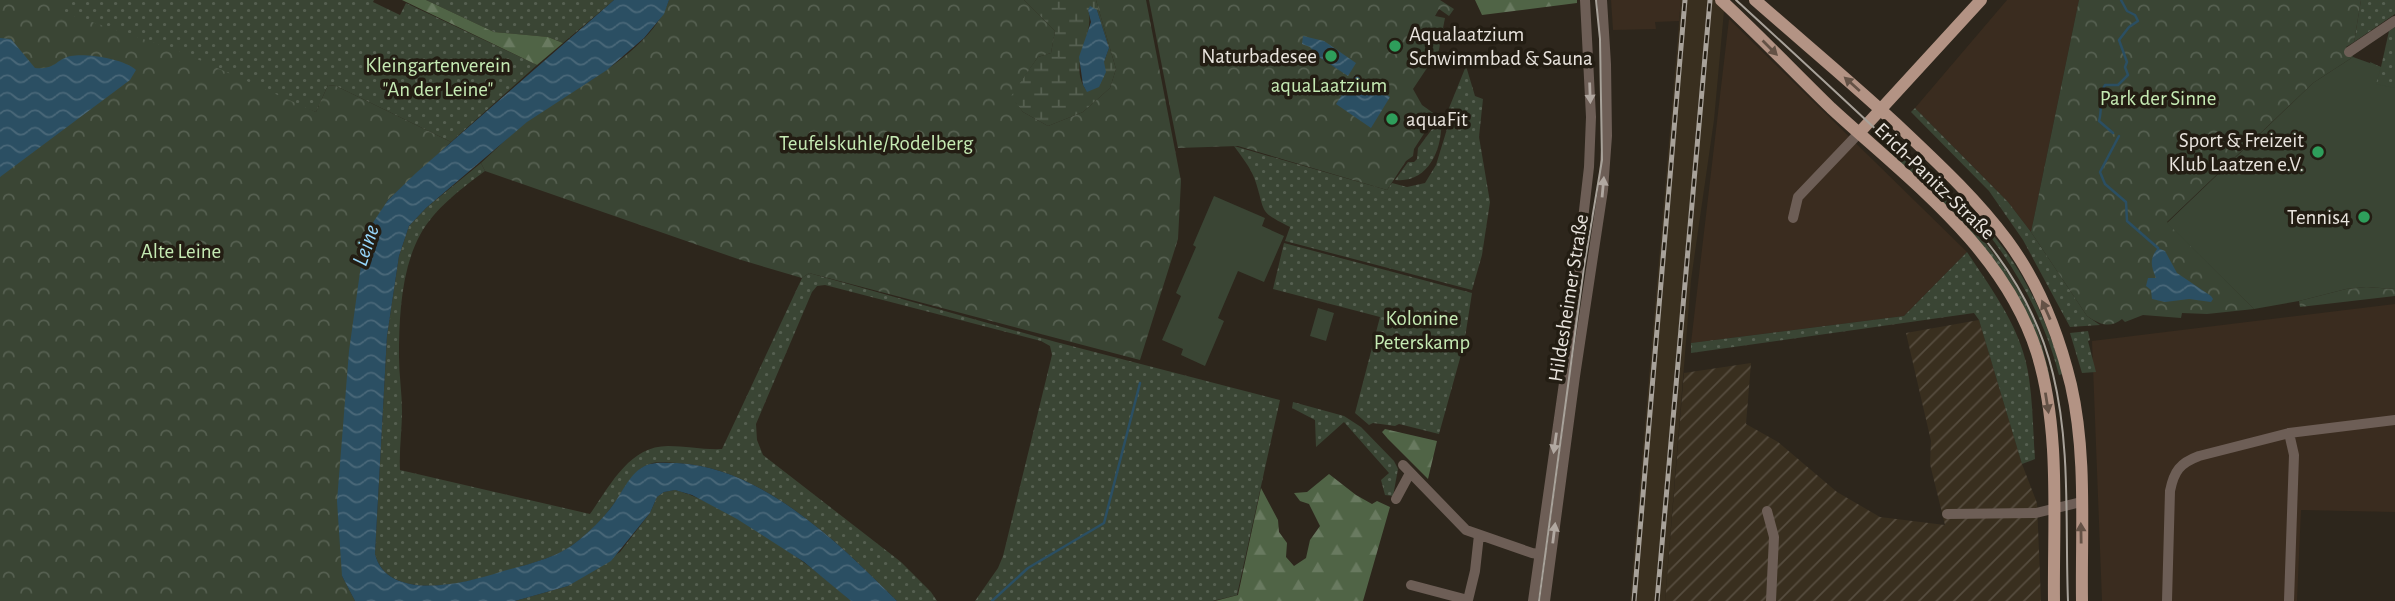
<svg xmlns="http://www.w3.org/2000/svg" width="2395" height="601" font-family="'Alegreya Sans',sans-serif">
  <defs>
    <pattern id="industrial-furrows" width="10" height="10" patternUnits="userSpaceOnUse" patternTransform="scale(1.75)"><rect width="10" height="10" fill="#392f1f"/><path d="M-1 1l2-2M0 10L10 0M9 11l2-2" fill="none" stroke="#564d3f"/></pattern>
    <pattern id="grass-dots" width="8" height="8" patternUnits="userSpaceOnUse" patternTransform="scale(1.75)"><rect width="8" height="8" fill="#3a4534"/><path d="M2 2h.1M6 6h.1" fill="none" stroke="#566051" stroke-width="1.8" stroke-linecap="round"/></pattern>
    <pattern id="forest-firs" width="22" height="20" patternUnits="userSpaceOnUse" patternTransform="scale(1.75)"><rect width="22" height="20" fill="#506446"/><path d="M5 1l3.5 6h-7zM16 11l3.5 6h-7z" fill="#697a60"/></pattern>
    <pattern id="wetland-marsh" width="20" height="14" patternUnits="userSpaceOnUse" patternTransform="scale(1.75)"><rect width="20" height="14" fill="#3a4534"/><path d="M1 5h8M5 5V1M11 12h8M15 12V8" fill="none" stroke="#566051"/></pattern>
    <pattern id="park-crowns" width="20" height="18" patternUnits="userSpaceOnUse" patternTransform="scale(1.75)"><rect width="20" height="18" fill="#3a4534"/><path d="M2 6a3 3 0 1 1 6 0M12 15a3 3 0 1 1 6 0" fill="none" stroke="#566051"/></pattern>
    <pattern id="water-waves" width="16" height="10" patternUnits="userSpaceOnUse" patternTransform="scale(1.75)"><rect width="16" height="10" fill="#2b4f63"/><path d="M0 5q4-4 8 0t8 0" fill="none" stroke="#4a6879"/></pattern>
  </defs>
  <rect width="100%" height="100%" fill="#2d261c"/>
  <path fill="#3a2c1f" d="M1611,0h70l-2,21 -24,1 1,7 -43,1z
    M2007,0h72l-48,232 -23,-30 -93,-94z
    M1729,19l238,233 -63,64 -213,27z
    M2395,304v208l-94,-2 -4,91h-195l-10,-260z"/>
  <path fill="url(#industrial-furrows)" d="M1979,320l43,144 15,39 4,98h-376l19,-228 67,-10 -5,61 32,18 59,50 43,25 65,8 -15,-61 1,-23 -25,-108z"/>
  <path fill="#392f1f" d="M1681,0h44l-11,120 -23,160 -26,321h-35z"/>
  <path fill="url(#grass-dots)" d="M0,0h374l-1,2 27,13 6,-12 131,62 -86,77 -115,-56 -8,-1 -12,27z
    M426,0h188l-51,43 -15,-6 -54,-5z
    M2361,0h34v14l-41,28z
    M2395,27v66l-16,3 -9,-34 11,5 8,-36z
    M1466,66l9,30 8,3 -4,38 11,65 -8,53 -10,35 -187,-49 5,-14c-33,-16 -24,-15 -35,-47 -4,-12 -14,-24 -21,-34l153,44 5,-7 15,4 18,-4 11,-18 11,-36v-16z
    M1915,108l93,94 23,30 56,84 13,9 -30,2 -47,-87 -34,-49 -78,-79z
    M1441,117c3,30 -12,67 -46,63l13,-18h6l3,-3 1,-11z
    M1891,148c57,52 115,105 145,178 6,17 10,35 14,52l-37,-90 -126,-135z
    M481,163l4,8c-23,17 -51,38 -65,64 -19,35 -21,83 -21,122 0,18 3,36 3,54 0,19 -3,39 -2,59l190,44c20,-28 39,-68 78,-68 18,0 36,4 54,3l80,-171 7,-5 247,69 224,58 -43,195 -24,6h-238l23,-33 5,-12 49,-201 -2,-9 -9,-5 -216,-56 -8,1 -5,6 -56,132 1,16 6,15 138,107 30,30 6,9h-40c-57,-57 -135,-134 -220,-138 -8,0 -19,-2 -27,1 -18,6 -24,24 -35,38 -10,15 -23,28 -37,39 -22,18 -51,23 -78,32 -39,12 -113,28 -125,-19l12,-218 12,-80 10,-30 17,-18z
    M1965,205c51,48 78,103 98,169l-4,1c-17,-65 -50,-119 -94,-170z
    M1284,243l188,50 -8,51 -25,90 -40,-10 -4,2 -22,-3 -4,2 -14,-12 25,-96 -107,-28z
    M1967,252c26,39 56,79 62,126 4,27 4,54 6,81l-13,5 -43,-144 -5,-7 -283,40v-10l213,-27z
    M2088,331l2,9 -2,1 8,31 -14,1 -12,-40z
    M1293,402l51,14 17,11 33,34 4,8 -5,27 -8,-1 -4,-15 8,-7 -45,-51 -28,25 -1,-27 -23,-12z
    M675,490c52,14 136,74 176,111h-336l53,-15 52,-34 30,-39 7,-16 7,-5z"/>
  <path fill="url(#forest-firs)" d="M402,0h24l68,32 54,5 15,6 -26,22z
    M1475,0h102v3l-95,12z
    M1385,429l52,12 -9,38 -40,-40 -6,-7z
    M1329,474l27,21 16,9 5,-3 13,6 -27,94h-148l23,-6 23,-107 17,32 1,12 8,11 -1,14 8,9 12,-8 4,-18 10,-14 -11,-22 -9,-3 -6,-8 13,-1z"/>
  <path fill="url(#wetland-marsh)" fill-rule="evenodd" d="M1024,0h72l20,69 -6,19 -27,24 -35,14 -25,-14 -13,-16 28,-39 13,-4 4,-22zM1088,10h9l12,38 -5,14 -17,29c-21,-27 9,-56 1,-81z"/>
  <path fill="url(#park-crowns)" d="M0,0h65l-3,12 117,39 137,61 12,-27 8,1 115,56 -63,58 -21,36 -6,29 -19,311 13,25h-355z
    M669,0h355l31,31 -4,22 -13,4 -27,39 12,16 25,14 35,-14 27,-24 6,-19 -20,-69h50l35,181 -3,58 -38,121 -331,-87 -7,5 -64,-19 -253,-88 -4,-8c15,-14 31,-30 48,-43 45,-33 121,-65 140,-120z
    M1149,0h291l14,9 -5,7 -10,-7 -4,7 10,2 -2,10 9,2 -6,8h-5l-2,12 -26,39 9,16 14,10 -22,34 -1,7 -7,5 -19,29 -149,-44 -60,2z
    M2079,0h282l-7,42 -8,5 7,10 -40,26 -146,139 87,87 -47,5 -25,-1 -1,5 -38,-3 -18,7 -3,-3c-12,10 -23,5 -35,-3l-56,-84z
    M2366,287l29,2v7l-95,11 -1,-6 47,-12z"/>
  <path fill="#3a4534" d="M2353,57l28,10 -5,17 19,4v201l-29,-2 -20,2 -47,12 -45,8 -87,-86 146,-140z
    M1214,196l51,22 -3,8 22,10 -20,46 -26,-11 -20,47 6,3 -19,45 -24,-11 2,-6 -21,-9 19,-44 -5,-3 20,-46 -3,-2z
    M1318,308l16,5 -8,28 -16,-5z"/>
  <path fill="url(#water-waves)" d="M614,0h55l-5,14 -20,24 -37,32 -80,52 -101,86 -17,18 -10,30 -12,80 -12,218c12,47 86,31 125,18 28,-8 56,-13 79,-32 13,-11 26,-23 36,-38 10,-14 17,-33 35,-38 8,-2 18,-1 27,-1 85,4 163,81 220,138h-46l-47,-39 -67,-43 -45,-24 -17,-5 -11,2 -7,5 -7,16 -39,48 -43,25 -53,15h-160l-13,-25 -5,-75 12,-150 12,-86 6,-29 7,-15 14,-21 28,-27z
    M1090,6l7,4 12,38 -5,14 2,10 -7,15 -12,5 -4,-7 -4,-28 12,-35 -3,-12z
    M1303,36l21,5 32,22 -8,13 -32,-21 -6,-8 -8,-3z
    M0,38l11,1 24,29c21,2 21,-9 36,-12 15,-3 54,3 65,14l-6,10 -130,97z
    M1355,75l35,22 -19,31 -35,-24z
    M2158,248l7,3 12,22 34,23 2,3 -2,3 -22,-3 -24,3 -13,-3 -1,-9 -5,-4 2,-8h8c-5,-12 -7,-19 2,-30z"/>
  <g fill="none" stroke-linecap="round" stroke-linejoin="round">
    <path stroke="#2b4f63" stroke-width="2.5" d="M2113,133l-14,-12c4,-13 -1,-25 6,-36h13l10,-10 -3,-8 2,-5 -8,-22 10,-13 9,-6 -3,-6 -8,-4 -6,-11
      M2119,136l-19,36 5,12 21,18 1,19 31,27
      M992,601l36,-33 76,-45 36,-140"/>
    <path stroke="#6d5e56" stroke-width="10" d="M2349,52l46,-31
      M1793,218l5,-21 61,-64
      M1403,465l63,65 66,23 12,2
      M1396,499l14,-26
      M1767,511l7,26 -3,64
      M1947,514l89,-1 45,-11
      M1411,585l57,15 7,-29 4,-36
      M1533,601l32,-225 24,-209 2,-50 -6,-117
      M1545,601l30,-225 28,-186 4,-54 -1,-72 -4,-64
      M2167,601l3,-110c4,-20 10,-28 29,-35l90,-23
      M2289,601l5,-146 -5,-22 106,-13"/>
    <path stroke="#b39384" stroke-width="12" d="M1721,0c38,35 73,72 110,108 77,71 173,140 206,245 24,78 16,167 17,248
      M1755,0c50,44 102,87 151,133 36,34 72,68 101,107 31,42 52,95 64,145 16,70 10,145 11,216
      M1859,133l122,-133"/>
    <path stroke="#a8a29a" stroke-width="2" d="M1736,0c50,46 99,91 148,137 76,70 144,133 169,237 18,74 12,151 15,227
      M1539,601l45,-334 18,-107 -2,-121 -4,-39"/>
    <g stroke="#a8a29a" stroke-width="5">
      <path id="rail" d="M1634,601l51,-601
        M1657,601l53,-601"/>
    </g>
    <use href="#rail" stroke="#231d13" stroke-width="2.5" stroke-dasharray="8" stroke-linecap="butt"/>
  </g>
  <defs><path id="oneway-solid" d="M-6-.8H1V-3.2L6.5 0L1 3.2V.8H-6Z" transform="scale(1.75)"/></defs>
  <g fill="#645246">
    <use href="#oneway-solid" transform="translate(1770 48) rotate(45)"/>
    <use href="#oneway-solid" transform="translate(1852 84) rotate(-138)"/>
    <use href="#oneway-solid" transform="translate(2046 310) rotate(-114)"/>
    <use href="#oneway-solid" transform="translate(2047 403) rotate(81)"/>
    <use href="#oneway-solid" transform="translate(2081 533) rotate(-91)"/>
  </g>
  <g fill="#b1a8a1">
    <use href="#oneway-solid" transform="translate(1590 93) rotate(88)"/>
    <use href="#oneway-solid" transform="translate(1603 187) rotate(-85)"/>
    <use href="#oneway-solid" transform="translate(1555 443) rotate(98)"/>
    <use href="#oneway-solid" transform="translate(1554 533) rotate(-83)"/>
  </g>
  <g fill="#2e9e5b" stroke="#231d13" stroke-width="2.5">
    <circle cx="1395" cy="46" r="7"/>
    <circle cx="1331" cy="56" r="7"/>
    <circle cx="1392" cy="119" r="7"/>
    <circle cx="2318" cy="152" r="7"/>
    <circle cx="2364" cy="217" r="7"/>
  </g>
  <g text-anchor="middle" stroke-width="7" stroke-linejoin="round" paint-order="stroke">
    <g font-size="21" fill="#e9e4de" stroke="#231d13" text-anchor="end">
      <text x="1409" y="41" text-anchor="start">Aqualaatzium<tspan x="1409" dy="24">Schwimmbad &amp; Sauna</tspan></text>
      <text x="1317" y="63">Naturbadesee</text>
      <text x="1406" y="126" text-anchor="start">aquaFit</text>
      <text x="2304" y="147">Sport &amp; Freizeit<tspan x="2304" dy="24">Klub Laatzen e.V.</tspan></text>
      <text x="2350" y="224">Tennis4</text>
    </g>
    <g font-size="21" fill="#c5eab3" stroke="#231d13">
      <text x="438" y="72">Kleingartenverein<tspan x="438" dy="24">"An der Leine"</tspan></text>
      <text x="1329" y="92">aquaLaatzium</text>
      <text x="2158" y="105">Park der Sinne</text>
      <text x="876" y="150">Teufelskuhle/Rodelberg</text>
      <text x="181" y="258">Alte Leine</text>
      <text x="1422" y="325">Kolonine<tspan x="1422" dy="24">Peterskamp</tspan></text>
    </g>
    <g font-size="21" fill="#e9e4de" stroke="#231d13">
      <text transform="translate(1935 181) rotate(44)" y="7">Erich-Panitz-Straße</text>
      <text transform="translate(1568 298) rotate(-81)" y="7">Hildesheimer Straße</text>
    </g>
    <g font-size="23" font-style="italic" fill="#96d6fa" stroke="#231d13">
      <text transform="translate(365 245) rotate(-71)" y="8">Leine</text>
    </g>
  </g>
</svg>
